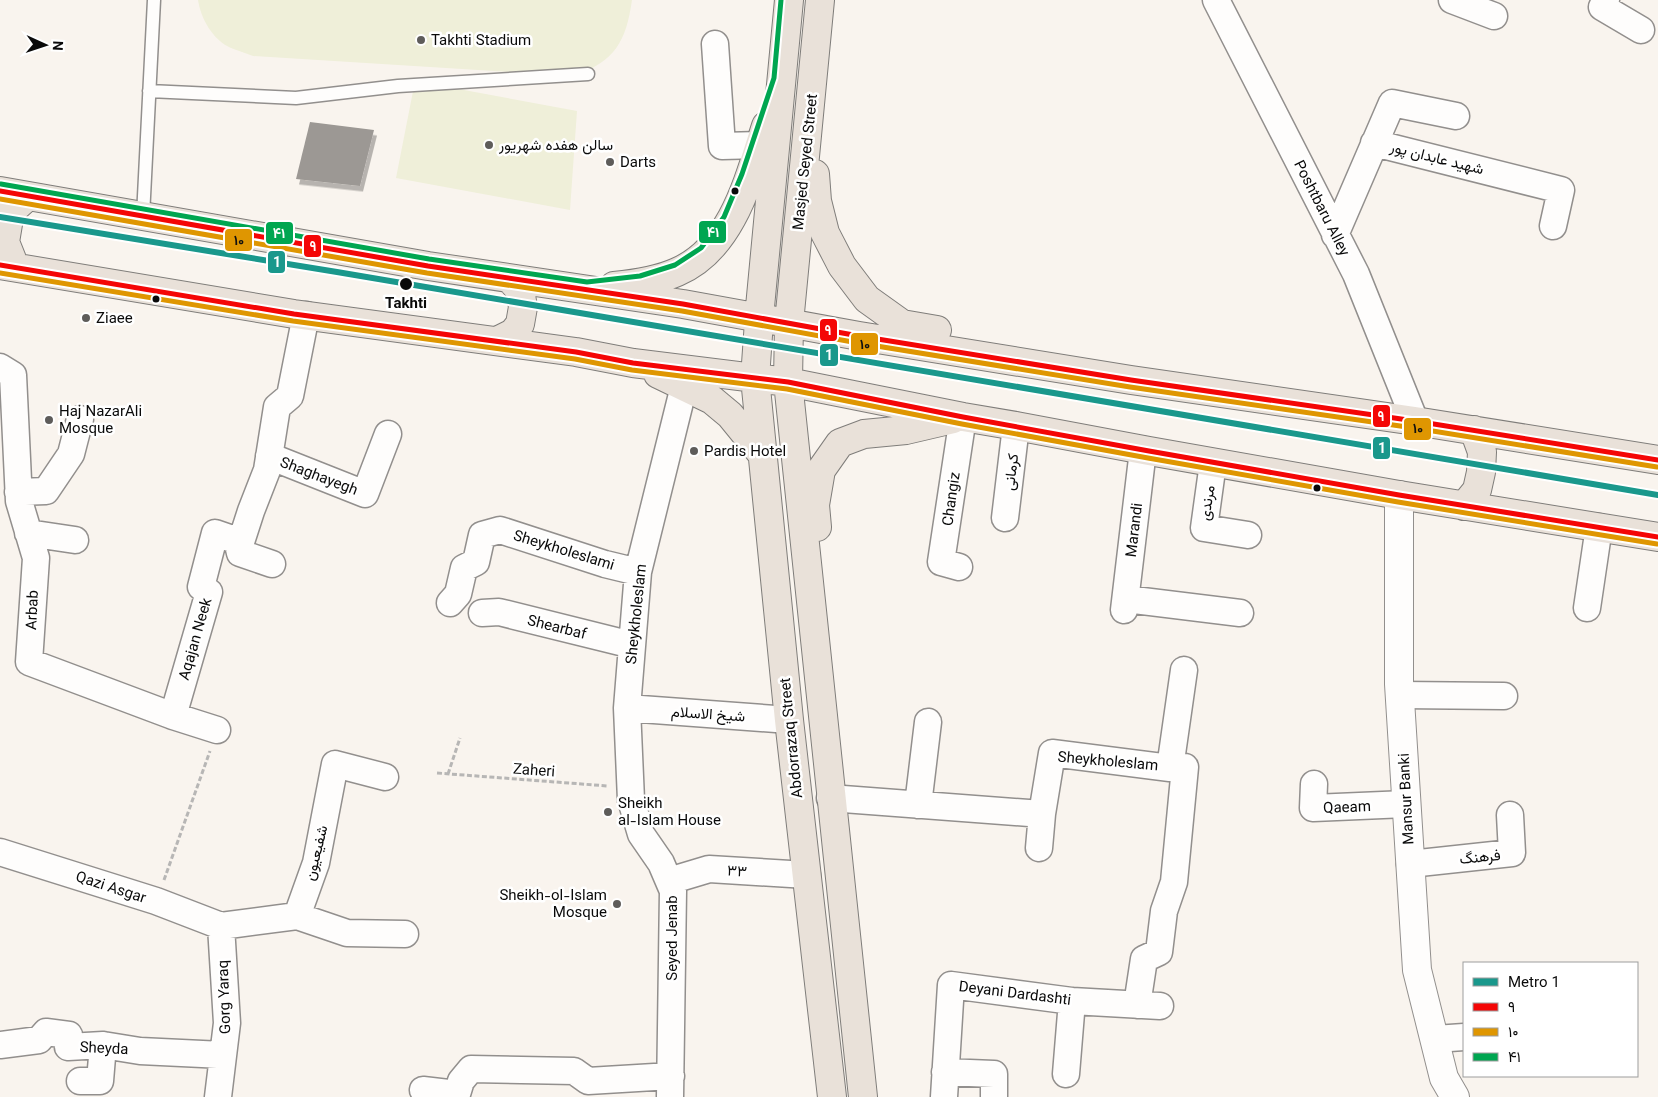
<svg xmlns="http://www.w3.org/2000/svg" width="1658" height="1097" font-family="Georgia,Vazirmatn,serif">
  <defs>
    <filter id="shadow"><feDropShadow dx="3" dy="5.5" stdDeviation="0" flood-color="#0004"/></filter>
  </defs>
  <rect width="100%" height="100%" fill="#f9f4ee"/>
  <path fill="#efefd9" d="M198,0h434c-6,42 -17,61 -58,76l-321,-20c-7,-3 -15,-5 -22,-8 -18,-8 -30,-29 -33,-48z
    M415,81l162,30 -7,99 -174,-32z"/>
  <path fill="#9c9894" filter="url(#shadow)" d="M310,122l64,8 -14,56 -64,-7z"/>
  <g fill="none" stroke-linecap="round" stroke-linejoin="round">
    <g stroke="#928f8d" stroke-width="15">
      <path id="service" d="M149,91l147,7 102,-12 190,-12
        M143,216l11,-216"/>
    </g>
    <g stroke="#928f8d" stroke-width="29">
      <path id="minor" d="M1216,0l140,274 59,147
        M1452,0l42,16
        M1606,0l-4,7 39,23
        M715,44l7,102 38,-1
        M1374,143l187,47 -8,36
        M1335,235l57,-132 64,13
        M0,367l13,8 6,126 17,57 -7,104 144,54 44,14
        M269,456l96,38 23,-60
        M1213,463l-9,65 44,7
        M18,492l28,-1 25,-37 9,-35
        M1005,518l11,-92
        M28,533l47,7
        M237,540l3,13 32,11
        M959,567l-18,-5 22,-145
        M1126,599l114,14
        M450,603l8,-9 6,-26 12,-6 6,-27 18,-5 105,34 33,8
        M1587,608l12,-81
        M1124,610l19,-160
        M482,613l17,-1 133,33
        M1400,695l104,1
        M627,708l162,12
        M173,716l36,-124 -8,-5 14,-54 26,9 10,-31 16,-41 10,-63 13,-11 16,-81
        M1170,768l14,-98
        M1314,784l-1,24 93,-4
        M830,798l212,16 10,-61 118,15 15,-1 -11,115 -10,29 -5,41 -15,7 -7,46
        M918,805l10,-83
        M1039,848l3,-34
        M0,852l156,49 65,25 76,-10 19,-53 19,-99 50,13
        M1410,864l102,-11 -2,-38
        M669,881l40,-12 98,6
        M297,916l50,17 58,1
        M1435,1039l29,-2
        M0,1045l39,-5 7,-8 23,3 -1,12 35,-2 37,6 83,4
        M945,1072l49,2v23
        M1066,1074l6,-73
        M80,1081h20l3,-36
        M423,1090l34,4 4,-13 10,-12 103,2 14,10 83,-5
        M218,1097l9,-74 -6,-97
        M670,1097l3,-206 -12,-28 -20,-29 -10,-34 -4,-92 11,-136 46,-186
        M944,1097l7,-112 121,16 88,5"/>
    </g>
    <g stroke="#928f8d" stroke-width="30">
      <path id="tertiary" d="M1399,495v189l18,286 27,108 11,19"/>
    </g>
    <g stroke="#7f7d7a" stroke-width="30">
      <path id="primary" d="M789,0l-29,307 -5,71 34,342 43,377
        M820,0l-31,323 -1,59 75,715
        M815,174l2,27 8,32 17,33 25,33 35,25 35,6
        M0,191l428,75 255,38 176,32 272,44 284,41 243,39
        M0,265l294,49 282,38 57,11 155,19 175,35 53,9 133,25 250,44 259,42
        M15,267l-10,-25 5,-30 18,-16
        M614,286c21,-2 43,-5 63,-14 56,-24 72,-94 89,-146
        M497,341l16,-8 7,-9 3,-17 -3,-17 -10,-11
        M658,374l54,26 18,15 31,38
        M1464,506l13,-16 4,-18 1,-20 -8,-22
        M817,527l-2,-22 6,-35 19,-27 24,-9 42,-4 47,-11"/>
    </g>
    <path stroke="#b7b6b5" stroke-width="3" stroke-dasharray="5 2.5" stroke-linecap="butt" d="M437,773l171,13
      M448,774l12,-36
      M164,880l46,-129"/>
    <use href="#service" stroke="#fefdfc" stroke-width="12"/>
    <use href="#minor" stroke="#fefdfc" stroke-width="26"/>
    <use href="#tertiary" stroke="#fefdfc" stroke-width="28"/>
    <use href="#primary" stroke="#e9e1d9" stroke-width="28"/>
    <g stroke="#fff" stroke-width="9">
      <path id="bus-1" d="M0,191l428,75 255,38 176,32 272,44 284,41 243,39
        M0,265l294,49 282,38 57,11 155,19 175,35 186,34 250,44 259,42"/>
    </g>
    <g stroke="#fff" stroke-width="9">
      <path id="bus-2" d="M0,199l427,74 255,38 176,32 272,44 284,41 243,39
        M0,273l293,48 282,38 57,11 155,19 175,35 186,34 250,44 259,42"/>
    </g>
    <g stroke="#fff" stroke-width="9">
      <path id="bus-3" d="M1,184l428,75 158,23 53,-6 35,-11 26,-17 23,-31 18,-43 32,-96 7,-78"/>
    </g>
    <use href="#bus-1" stroke="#f40606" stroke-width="5"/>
    <use href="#bus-2" stroke="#df9601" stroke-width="5"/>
    <use href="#bus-3" stroke="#00a651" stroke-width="5"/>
    <g stroke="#fff" stroke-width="10">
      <path id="metro-1" d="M0,217l337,55 1321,223"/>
    </g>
    <use href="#metro-1" stroke="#1a988c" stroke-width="6"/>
  </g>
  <g fill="#5e5c5a" stroke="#fff" stroke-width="2">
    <circle cx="421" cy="40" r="5"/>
    <circle cx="489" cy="145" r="5"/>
    <circle cx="610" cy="162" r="5"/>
    <circle cx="86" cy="318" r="5"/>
    <circle cx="49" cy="420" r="5"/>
    <circle cx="694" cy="451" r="5"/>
    <circle cx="608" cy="812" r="5"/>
    <circle cx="617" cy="904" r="5"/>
  </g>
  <g fill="#0a0a0a" stroke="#fff" stroke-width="2">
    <circle cx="735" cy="191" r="4.5"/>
    <circle cx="406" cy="284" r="7"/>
    <circle cx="156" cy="299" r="4.5"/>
    <circle cx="1317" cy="488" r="4.5"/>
  </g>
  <g text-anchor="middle" stroke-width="5" stroke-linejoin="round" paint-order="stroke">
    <g font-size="15" fill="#0a0a0a" stroke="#fff" text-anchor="start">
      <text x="431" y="45">Takhti Stadium</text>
      <text x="499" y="150">سالن هفده شهریور</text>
      <text x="620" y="167">Darts</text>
      <text x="96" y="323">Ziaee</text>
      <text x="59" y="416">Haj NazarAli<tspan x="59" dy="17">Mosque</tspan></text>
      <text x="704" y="456">Pardis Hotel</text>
      <text x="618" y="808">Sheikh<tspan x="618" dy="17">al-Islam House</tspan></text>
      <text x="607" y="900" text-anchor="end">Sheikh-ol-Islam<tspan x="607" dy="17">Mosque</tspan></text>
    </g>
    <g font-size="15" fill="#0a0a0a" stroke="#fff">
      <text transform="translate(1437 158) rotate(14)" y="5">شهید عابدان پور</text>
      <text transform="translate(805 162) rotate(-84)" y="5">Masjed Seyed Street</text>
      <text transform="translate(1322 208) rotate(63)" y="5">Poshtbaru Alley</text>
      <text transform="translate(1011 472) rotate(-83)" y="5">کرمانی</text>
      <text transform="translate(319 476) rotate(21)" y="5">Shaghayegh</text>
      <text transform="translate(951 499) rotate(-82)" y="5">Changiz</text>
      <text transform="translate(1207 503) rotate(-81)" y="5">مرندی</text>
      <text transform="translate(1134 530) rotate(-83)" y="5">Marandi</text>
      <text transform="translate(564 550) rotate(17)" y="5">Sheykholeslami</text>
      <text transform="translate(32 610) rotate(-87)" y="5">Arbab</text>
      <text transform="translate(636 614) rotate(-84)" y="5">Sheykholeslam</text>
      <text transform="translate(557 627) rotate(14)" y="5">Shearbaf</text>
      <text transform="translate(195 639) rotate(-74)" y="5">Aqajan Neek</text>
      <text transform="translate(708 714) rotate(4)" y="5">شیخ الاسلام</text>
      <text transform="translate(791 738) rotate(-96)" y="5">Abdorrazaq Street</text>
      <text transform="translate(1108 761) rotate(5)" y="5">Sheykholeslam</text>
      <text transform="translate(534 770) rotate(4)" y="5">Zaheri</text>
      <text transform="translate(1406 799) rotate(-93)" y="5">Mansur Banki</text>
      <text transform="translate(1347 807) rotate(-2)" y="5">Qaeam</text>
      <text transform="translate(316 853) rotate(-76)" y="5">شفیعیون</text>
      <text transform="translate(1480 857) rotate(-6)" y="5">فرهنگ</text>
      <text transform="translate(737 871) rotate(4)" y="5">۳۳</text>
      <text transform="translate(111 887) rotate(18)" y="5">Qazi Asgar</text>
      <text transform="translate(672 938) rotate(-90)" y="5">Seyed Jenab</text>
      <text transform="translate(1015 993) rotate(7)" y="5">Deyani Dardashti</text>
      <text transform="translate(224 997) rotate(-92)" y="5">Gorg Yaraq</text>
      <text transform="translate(104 1048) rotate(3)" y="5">Sheyda</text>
    </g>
    <g font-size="15" font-weight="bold" fill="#0a0a0a" stroke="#fff">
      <text x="406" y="308">Takhti</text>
    </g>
  </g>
  <g stroke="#fff" stroke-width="2">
    <rect x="698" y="220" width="29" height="24" rx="5" fill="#00a651"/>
    <rect x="265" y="221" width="29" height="24" rx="5" fill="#00a651"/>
    <rect x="224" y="228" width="29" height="24" rx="5" fill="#df9601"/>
    <rect x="303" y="234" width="19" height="24" rx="5" fill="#f40606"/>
    <rect x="267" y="250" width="19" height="24" rx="5" fill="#1a988c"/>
    <rect x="819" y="318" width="19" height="24" rx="5" fill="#f40606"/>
    <rect x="850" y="332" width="29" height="24" rx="5" fill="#df9601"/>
    <rect x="819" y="343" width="20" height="24" rx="5" fill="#1a988c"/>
    <rect x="1372" y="404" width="19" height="24" rx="5" fill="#f40606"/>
    <rect x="1403" y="417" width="29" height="24" rx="5" fill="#df9601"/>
    <rect x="1372" y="436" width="19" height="24" rx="5" fill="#1a988c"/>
  </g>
  <g font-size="14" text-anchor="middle" font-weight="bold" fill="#fff">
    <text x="713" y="237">۴۱</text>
    <text x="279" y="238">۴۱</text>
    <text x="313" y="251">۹</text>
    <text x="277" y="267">1</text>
    <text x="828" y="335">۹</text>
    <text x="829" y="360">1</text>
    <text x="1381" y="421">۹</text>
    <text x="1382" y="453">1</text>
  </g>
  <g font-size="14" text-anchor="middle" font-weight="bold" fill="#111">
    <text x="239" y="245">۱۰</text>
    <text x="865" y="349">۱۰</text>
    <text x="1418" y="433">۱۰</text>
  </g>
  <rect x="1463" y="962" width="175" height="115" fill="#ffffff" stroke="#9d9d9d"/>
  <rect x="1473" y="978" width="25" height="8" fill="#1a988c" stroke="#9d9d9d"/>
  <text x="1508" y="987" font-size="15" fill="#0a0a0a">Metro 1</text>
  <rect x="1473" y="1003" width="25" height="8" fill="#f40606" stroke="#9d9d9d"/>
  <text x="1508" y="1012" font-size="15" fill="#0a0a0a">۹</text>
  <rect x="1473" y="1028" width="25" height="8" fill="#df9601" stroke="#9d9d9d"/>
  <text x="1508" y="1037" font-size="15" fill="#0a0a0a">۱۰</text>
  <rect x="1473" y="1053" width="25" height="8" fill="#00a651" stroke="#9d9d9d"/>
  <text x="1508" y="1062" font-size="15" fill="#0a0a0a">۴۱</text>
  <g transform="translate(45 45) rotate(93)" stroke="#ffffff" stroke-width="4" paint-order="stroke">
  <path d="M0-4L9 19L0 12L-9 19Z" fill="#0a0a0a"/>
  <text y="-8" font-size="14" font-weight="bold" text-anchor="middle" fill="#0a0a0a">N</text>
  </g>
</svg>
